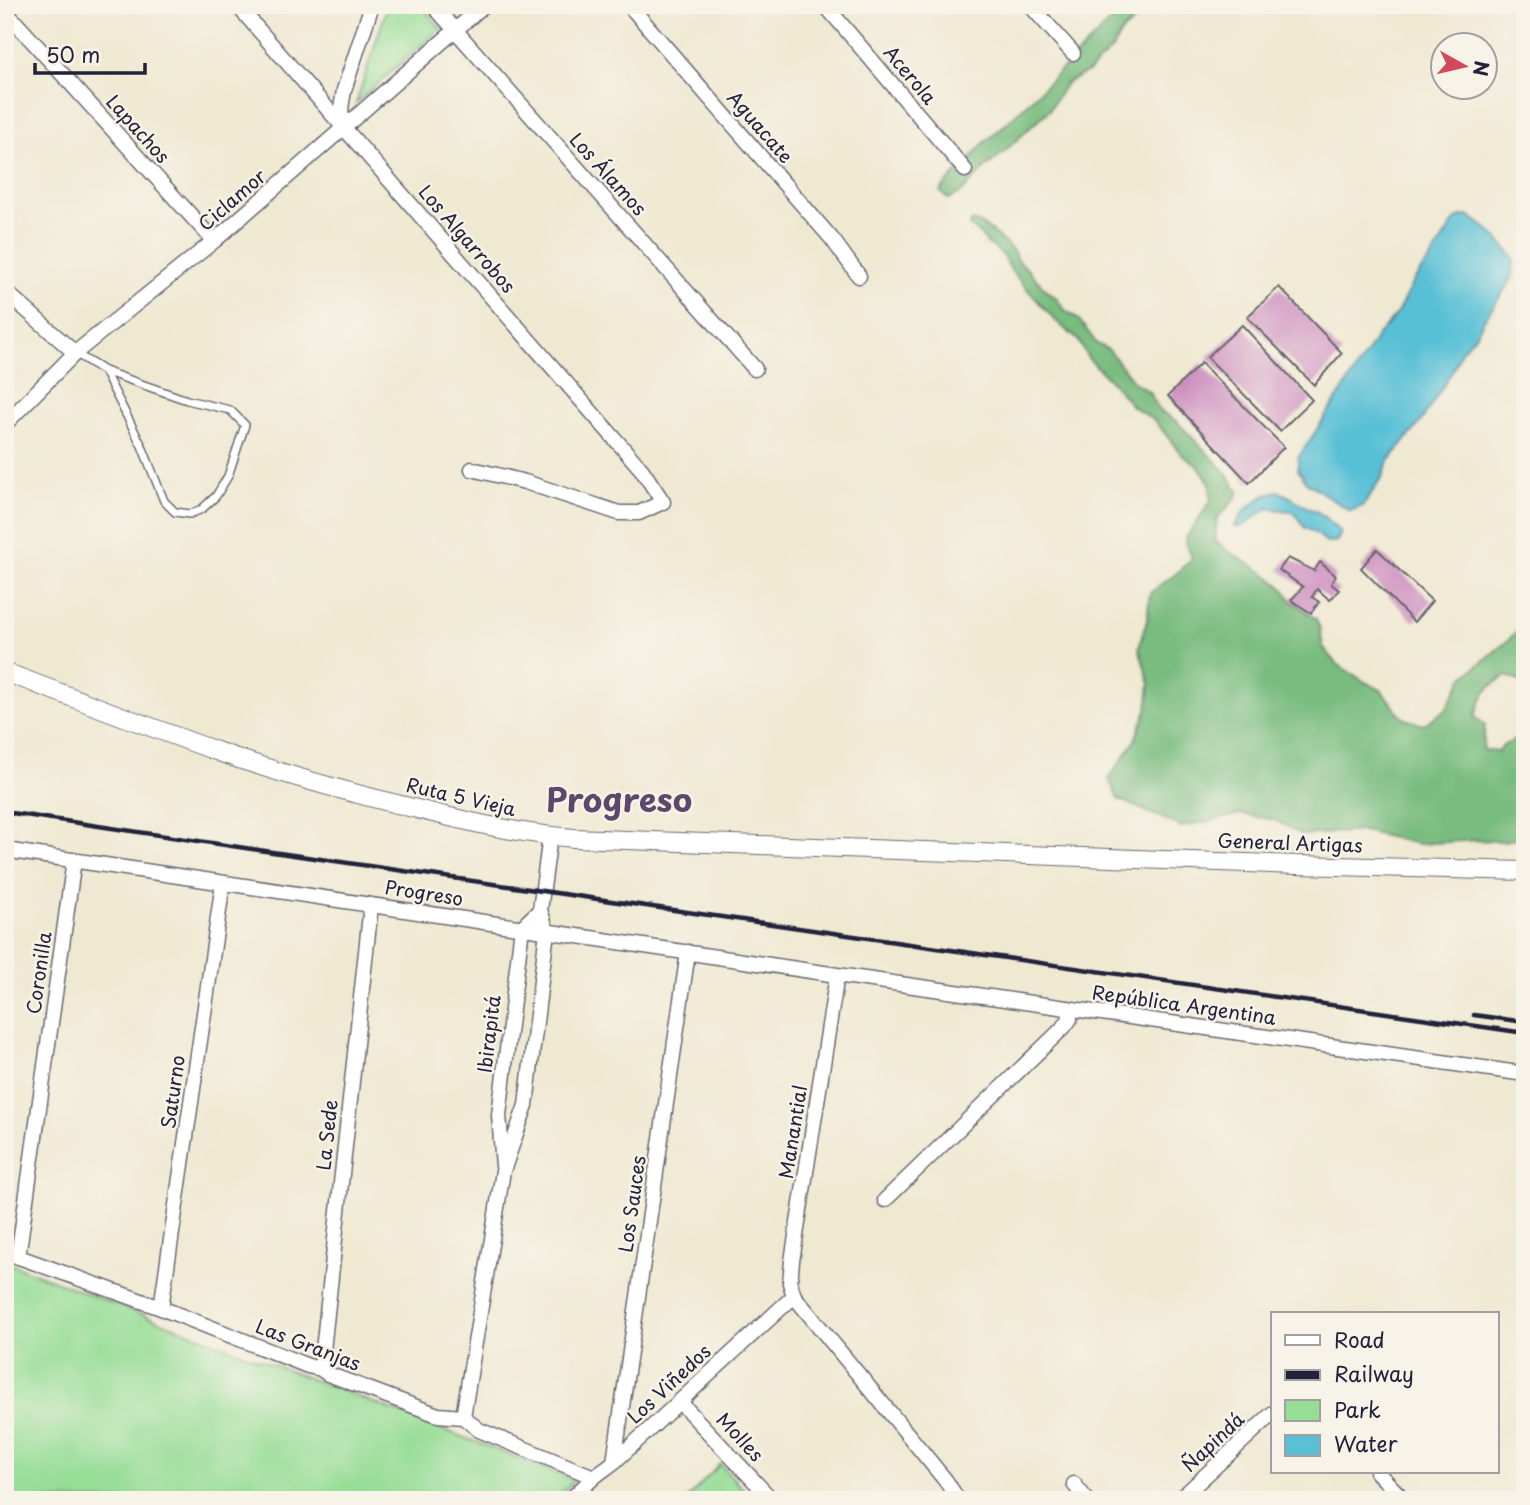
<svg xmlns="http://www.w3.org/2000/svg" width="1530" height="1505" font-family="'Playpen Sans',sans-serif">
  <rect width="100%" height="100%" fill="#f7f3e8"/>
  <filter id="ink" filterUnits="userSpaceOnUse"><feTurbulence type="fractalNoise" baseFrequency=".0143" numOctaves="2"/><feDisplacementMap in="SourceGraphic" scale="14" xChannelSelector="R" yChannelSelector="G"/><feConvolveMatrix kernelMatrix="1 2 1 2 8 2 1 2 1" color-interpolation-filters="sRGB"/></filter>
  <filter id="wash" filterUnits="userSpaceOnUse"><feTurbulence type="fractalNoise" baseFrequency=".00686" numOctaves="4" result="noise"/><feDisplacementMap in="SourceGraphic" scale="28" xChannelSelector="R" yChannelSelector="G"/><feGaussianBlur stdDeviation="1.57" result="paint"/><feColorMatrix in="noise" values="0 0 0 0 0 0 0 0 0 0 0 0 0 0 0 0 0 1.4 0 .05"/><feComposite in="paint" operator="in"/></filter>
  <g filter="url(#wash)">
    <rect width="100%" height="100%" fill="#efe9d2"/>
    <path fill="#96dd96" stroke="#5c8068" stroke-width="2" d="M388,5h32l21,23 -85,75z
      M5,1262l570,218 -21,20h-549z
      M720,1464l33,36h-67z"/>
    <path fill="#78bc7f" stroke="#4d6f5d" stroke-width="2" d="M1126,5h27l-32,28 -9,16 -24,23 -22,11 -17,27 -43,40 -21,18 -24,25 -13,6 -8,-8 43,-47 27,-24 76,-74z
      M972,221l11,4 13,10 17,16 5,9 14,14 10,12 14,12 8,11 15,11 18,24 12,6 25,32 15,10 10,18 17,11 48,49 15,22 -7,11 -15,15 -2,22 13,11 38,23 17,14 10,14 23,17 4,10 3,18 14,17 28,18 16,8 22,28 20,7 23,-16 17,-31 42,-35 20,-19v59l-19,-7c-19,10 -25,20 -31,41l10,8 -2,25 15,2 6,-7 11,-5 10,7v90l-20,4 -30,-1 -57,4 -55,-13 -61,4 -27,-15 -34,-6 -59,13 -64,-28 -9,-20 25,-37 13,-32 3,-26 -11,-36 8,-28 3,-27 27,-20 15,-15 -7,-18 26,-40 -1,-17 -12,-17 -16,-11 -27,-34 -22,-14 -21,-25 -24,-24 -10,-18 -24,-21 -42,-47 -10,-18 -15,-11 -10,-12 -8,-5z"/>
    <path fill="#59c0d6" stroke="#3e7188" stroke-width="2" d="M1462,216h8l21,16 19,21 4,6 -1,18 -29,43 -10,17 -13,14 -8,19 -33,53 -32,39 -6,15 -19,29 -13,5 -45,-30 -3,-7 -4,-4v-12l49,-74 31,-49 18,-20 18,-35 17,-22 25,-39z
      M1278,491l14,7 16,10 12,5 21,19 -4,9 -10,2 -7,-7 -16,-9 -10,-15 -26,-4 -25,18 -8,1c7,-17 25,-32 43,-36z"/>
    <g id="blocks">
      <path fill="#cd8ebf" d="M1279,287l63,66 -28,32 -67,-68z
        M1242,325l70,75 -32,31 -73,-74z
        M1201,363l83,84 -35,36 -81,-87z
        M1377,549l55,52 -18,21 -53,-54z
        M1288,558l26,13 6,-9 16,14 -5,8 8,6 -9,10 -13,-11 -5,8 7,5 -8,11 -20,-13 12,-13 -24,-17z"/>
    </g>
  </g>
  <g filter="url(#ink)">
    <use href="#blocks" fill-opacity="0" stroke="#6a6870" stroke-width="2"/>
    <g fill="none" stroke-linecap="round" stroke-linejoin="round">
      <g stroke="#6a6870" stroke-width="10">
        <path id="service" d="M75,353l29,18 83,29 43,10 15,15 -17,51 -12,20 -14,13 -12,5 -15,-2 -11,-11 -22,-55 -38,-75"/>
      </g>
      <g stroke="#6a6870" stroke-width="17">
        <path id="minor" d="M237,5l405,465 21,32 -24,11h-20l-94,-31 -53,-13
          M433,5l322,364
          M629,5l203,234 27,37
          M825,5l140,165
          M1030,5l43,48
          M5,11l209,230
          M343,127l-2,-18 3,-19 28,-85
          M5,291l70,62
          M5,424l70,-71 139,-112 270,-236
          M5,850l832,125 688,99
          M837,975l-45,286 -2,22 4,13 152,185 12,19
          M503,1166l-4,-51 23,-188 18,-17
          M885,1200l179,-173 6,-8 -1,-11
          M5,1252l156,56 147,58 13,3 7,5 110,41 25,2 16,13 115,47
          M18,1257l56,-397
          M161,1308l62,-425
          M321,1369l50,-464
          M679,1401l93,99
          M463,1417l40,-246 23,-66 21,-174 -7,-21 10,-74
          M614,1462l74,-510
          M1377,1472l27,28
          M1074,1484l13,16
          M570,1500l24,-23 20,-15 180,-166
          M1179,1500l94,-87"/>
      </g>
      <g stroke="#6a6870" stroke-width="20">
        <path id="tertiary" d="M5,672c71,27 142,54 214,80 64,23 132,41 198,57 52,13 103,25 157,29l724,27 227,6"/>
      </g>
      <use href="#service" stroke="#fff" stroke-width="7"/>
      <use href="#minor" stroke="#fff" stroke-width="14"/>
      <use href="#tertiary" stroke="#fff" stroke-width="18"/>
      <path stroke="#22223b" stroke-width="4.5" d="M5,812c506,77 1013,146 1520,221
        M1474,1015l51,7"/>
    </g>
  </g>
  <g text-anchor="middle" stroke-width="5" stroke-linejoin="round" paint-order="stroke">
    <g font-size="19" fill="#22223b" stroke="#f7f3e8">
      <text transform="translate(910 75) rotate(50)" y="7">Acerola</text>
      <text transform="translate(760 127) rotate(49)" y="7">Aguacate</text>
      <text transform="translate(138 129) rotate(48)" y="7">Lapachos</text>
      <text transform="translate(608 174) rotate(48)" y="7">Los Álamos</text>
      <text transform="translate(232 200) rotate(-41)" y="7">Ciclamor</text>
      <text transform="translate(467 239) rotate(49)" y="7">Los Algarrobos</text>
      <text transform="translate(461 797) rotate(13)" y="7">Ruta 5 Vieja</text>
      <text transform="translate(1290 843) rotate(2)" y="7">General Artigas</text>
      <text transform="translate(424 893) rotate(9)" y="7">Progreso</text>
      <text transform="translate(39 973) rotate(-82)" y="7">Coronilla</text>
      <text transform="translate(1184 1005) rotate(8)" y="7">República Argentina</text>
      <text transform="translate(489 1034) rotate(-83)" y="7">Ibirapitá</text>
      <text transform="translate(173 1092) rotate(-82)" y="7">Saturno</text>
      <text transform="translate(793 1132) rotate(-81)" y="7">Manantial</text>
      <text transform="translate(327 1135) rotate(-84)" y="7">La Sede</text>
      <text transform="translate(632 1204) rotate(-82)" y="7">Los Sauces</text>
      <text transform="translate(308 1345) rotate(21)" y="7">Las Granjas</text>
      <text transform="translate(669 1384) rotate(-43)" y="7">Los Viñedos</text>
      <text transform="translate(740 1437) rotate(47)" y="7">Molles</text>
      <text transform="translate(1213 1442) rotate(-43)" y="7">Ñapindá</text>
    </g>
    <g font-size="33" font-weight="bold" fill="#5e4869" stroke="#f7f3e8">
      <text x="619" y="812">Progreso</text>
    </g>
  </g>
  <rect width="1530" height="1505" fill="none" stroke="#f7f3e8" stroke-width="28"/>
  <rect x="1271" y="1312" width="228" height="161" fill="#f7f3e8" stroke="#a29fa3" stroke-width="2"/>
  <rect x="1285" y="1335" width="35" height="10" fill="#ffffff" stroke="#a29fa3" stroke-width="2"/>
  <text x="1334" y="1348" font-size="21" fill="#22223b">Road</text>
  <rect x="1285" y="1370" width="35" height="10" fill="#22223b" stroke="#a29fa3" stroke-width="2"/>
  <text x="1334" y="1382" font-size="21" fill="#22223b">Railway</text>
  <rect x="1285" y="1400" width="35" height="21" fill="#96dd96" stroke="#a29fa3" stroke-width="2"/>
  <text x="1334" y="1418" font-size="21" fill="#22223b">Park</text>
  <rect x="1285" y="1435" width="35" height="21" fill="#59c0d6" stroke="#a29fa3" stroke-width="2"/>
  <text x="1334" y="1452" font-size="21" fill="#22223b">Water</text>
  <g transform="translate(1464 66) rotate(98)"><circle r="33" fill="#f7f3e8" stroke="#a29fa3" stroke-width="2"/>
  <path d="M0-5L12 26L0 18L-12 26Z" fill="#d1495b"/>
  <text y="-10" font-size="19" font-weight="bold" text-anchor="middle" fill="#22223b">N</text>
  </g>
  <path d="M35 63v10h110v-10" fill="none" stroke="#22223b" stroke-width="3.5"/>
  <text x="46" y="63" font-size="21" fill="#22223b" stroke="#f7f3e8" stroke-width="5" paint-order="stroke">50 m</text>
</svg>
